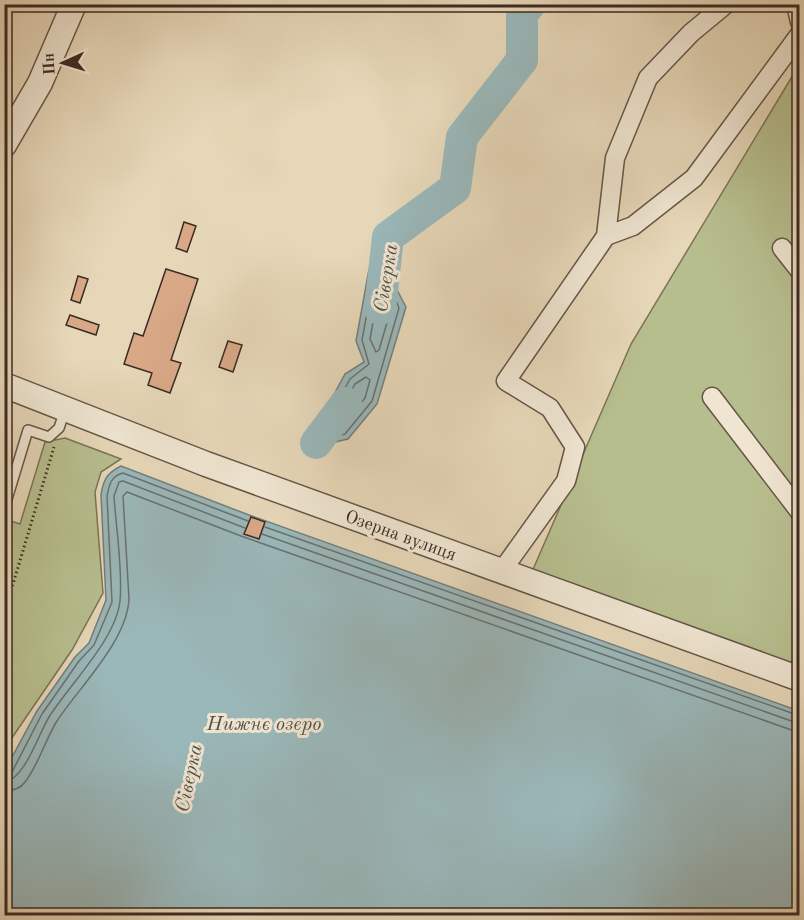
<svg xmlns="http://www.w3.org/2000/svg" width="804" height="920" font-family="'Old Standard TT',serif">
  <rect width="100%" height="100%" fill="#e6d7b8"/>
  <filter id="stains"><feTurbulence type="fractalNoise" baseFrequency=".00333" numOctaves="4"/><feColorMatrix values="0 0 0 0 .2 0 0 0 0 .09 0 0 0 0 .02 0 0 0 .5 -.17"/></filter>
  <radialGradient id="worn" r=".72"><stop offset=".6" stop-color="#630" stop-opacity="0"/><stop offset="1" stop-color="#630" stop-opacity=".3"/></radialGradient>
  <path fill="#b7be8e" stroke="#7a7458" stroke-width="1.5" d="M799,65v602l-268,-93 100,-230z
    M65,438l56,21 -20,13 -6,20 8,101 -31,57 -67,98v-229l15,5 25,-82z"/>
  <path fill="#9ab7b9" stroke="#747f7d" stroke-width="1.5" d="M390,264l4,20 12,23 -29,97 -29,35 -26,6 -4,-21 27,-50 19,-12 -8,-21 13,-72z
    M121,466l128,49 550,196v204h-794l-1,-143 33,-61 38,-54 14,-14 17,-43 -5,-105c2,-15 6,-22 20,-29z"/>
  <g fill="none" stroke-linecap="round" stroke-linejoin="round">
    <path stroke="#6b716e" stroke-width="1.5" d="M384,272l15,36 -27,93 -27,33 -17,3 -3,-12 25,-46 19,-15 -7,-24 12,-65z
      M381,292l10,17 -12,41 -3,2 -6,-13 8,-45z
      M366,377l4,3 -5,18 -24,29 -7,1 -1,-4 22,-40z
      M265,527l535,189
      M262,534l538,190
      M4,775l8,-3 30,-58 37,-53 15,-16 18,-43 -5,-106c2,-11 4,-20 16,-23l125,48
      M4,782c20,-1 35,-49 45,-65 21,-33 67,-78 71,-116 3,-30 -4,-73 -6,-105l5,-14 4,-1 122,47
      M4,791c9,0 16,-2 21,-9 14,-18 20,-42 32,-61 23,-35 70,-80 72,-122l-6,-103 4,-4 114,44 559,197"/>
    <path stroke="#9ab7b9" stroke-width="32" d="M380,309l8,-72 67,-49 7,-51 60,-77v-46l8,-10
      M316,443l30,-40"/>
  </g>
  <path fill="#d9a987" stroke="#3c2b23" stroke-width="1.5" d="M184,222l12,4 -9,26 -11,-4z
    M166,269l32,10 -27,81 10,3 -11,30 -22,-8 4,-12 -28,-9 10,-31 9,3z
    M78,276l10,3 -8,24 -9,-3z
    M70,315l29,10 -3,10 -30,-10z
    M228,341l14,4 -9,27 -14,-5z
    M251,517l14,5 -6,17 -15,-5z"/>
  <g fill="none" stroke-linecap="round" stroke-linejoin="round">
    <g stroke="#665648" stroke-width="12">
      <path id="service" d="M4,509l24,-79 21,7 10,-9 6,-18"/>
    </g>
    <g stroke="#665648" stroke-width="21">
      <path id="minor" d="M796,4l4,18
        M606,236l27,-10 61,-48 106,-144
        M782,248l18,23
        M712,397l88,115
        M501,572l65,-91 9,-34 -25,-39 -44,-27 100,-145 9,-78 33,-80 43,-45 35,-29"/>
    </g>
    <g stroke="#665648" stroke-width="27">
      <path id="tertiary" d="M4,145l36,-62 34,-79
        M4,385l202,79 594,215"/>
    </g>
    <path stroke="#3c2b23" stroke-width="3" stroke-dasharray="1.5 3" stroke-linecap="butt" d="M4,602l9,-18 41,-137"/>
    <use href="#service" stroke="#efe5d1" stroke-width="9"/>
    <use href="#minor" stroke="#efe5d1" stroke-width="18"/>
    <use href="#tertiary" stroke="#efe5d1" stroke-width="24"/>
  </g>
  <g text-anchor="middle" stroke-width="6" stroke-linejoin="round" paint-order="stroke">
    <g font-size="18" fill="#3c2b23" stroke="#efe5d1">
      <text transform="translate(401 535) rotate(20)" y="6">Озерна вулиця</text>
    </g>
    <g font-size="20" font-style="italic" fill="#544e48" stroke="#efe5d1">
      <text transform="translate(385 278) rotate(-81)" y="7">Сіверка</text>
      <text x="264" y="730">Нижнє озеро</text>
      <text transform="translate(188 778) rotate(-78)" y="7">Сіверка</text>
    </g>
  </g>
  <rect width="804" height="920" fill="none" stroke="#e6d7b8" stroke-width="24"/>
  <rect x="6" y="6" width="792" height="908" fill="none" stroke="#3c2b23" stroke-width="3"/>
  <rect x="12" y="12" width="780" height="896" fill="none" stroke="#3c2b23" stroke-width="1.5"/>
  <g transform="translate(63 63) rotate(266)" stroke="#efe5d1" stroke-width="4.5" paint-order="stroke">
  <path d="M0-4.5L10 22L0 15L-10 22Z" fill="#3c2b23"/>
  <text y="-9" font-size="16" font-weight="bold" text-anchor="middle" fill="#3c2b23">Пн</text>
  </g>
  <rect width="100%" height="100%" filter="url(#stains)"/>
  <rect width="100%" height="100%" fill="url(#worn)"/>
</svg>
